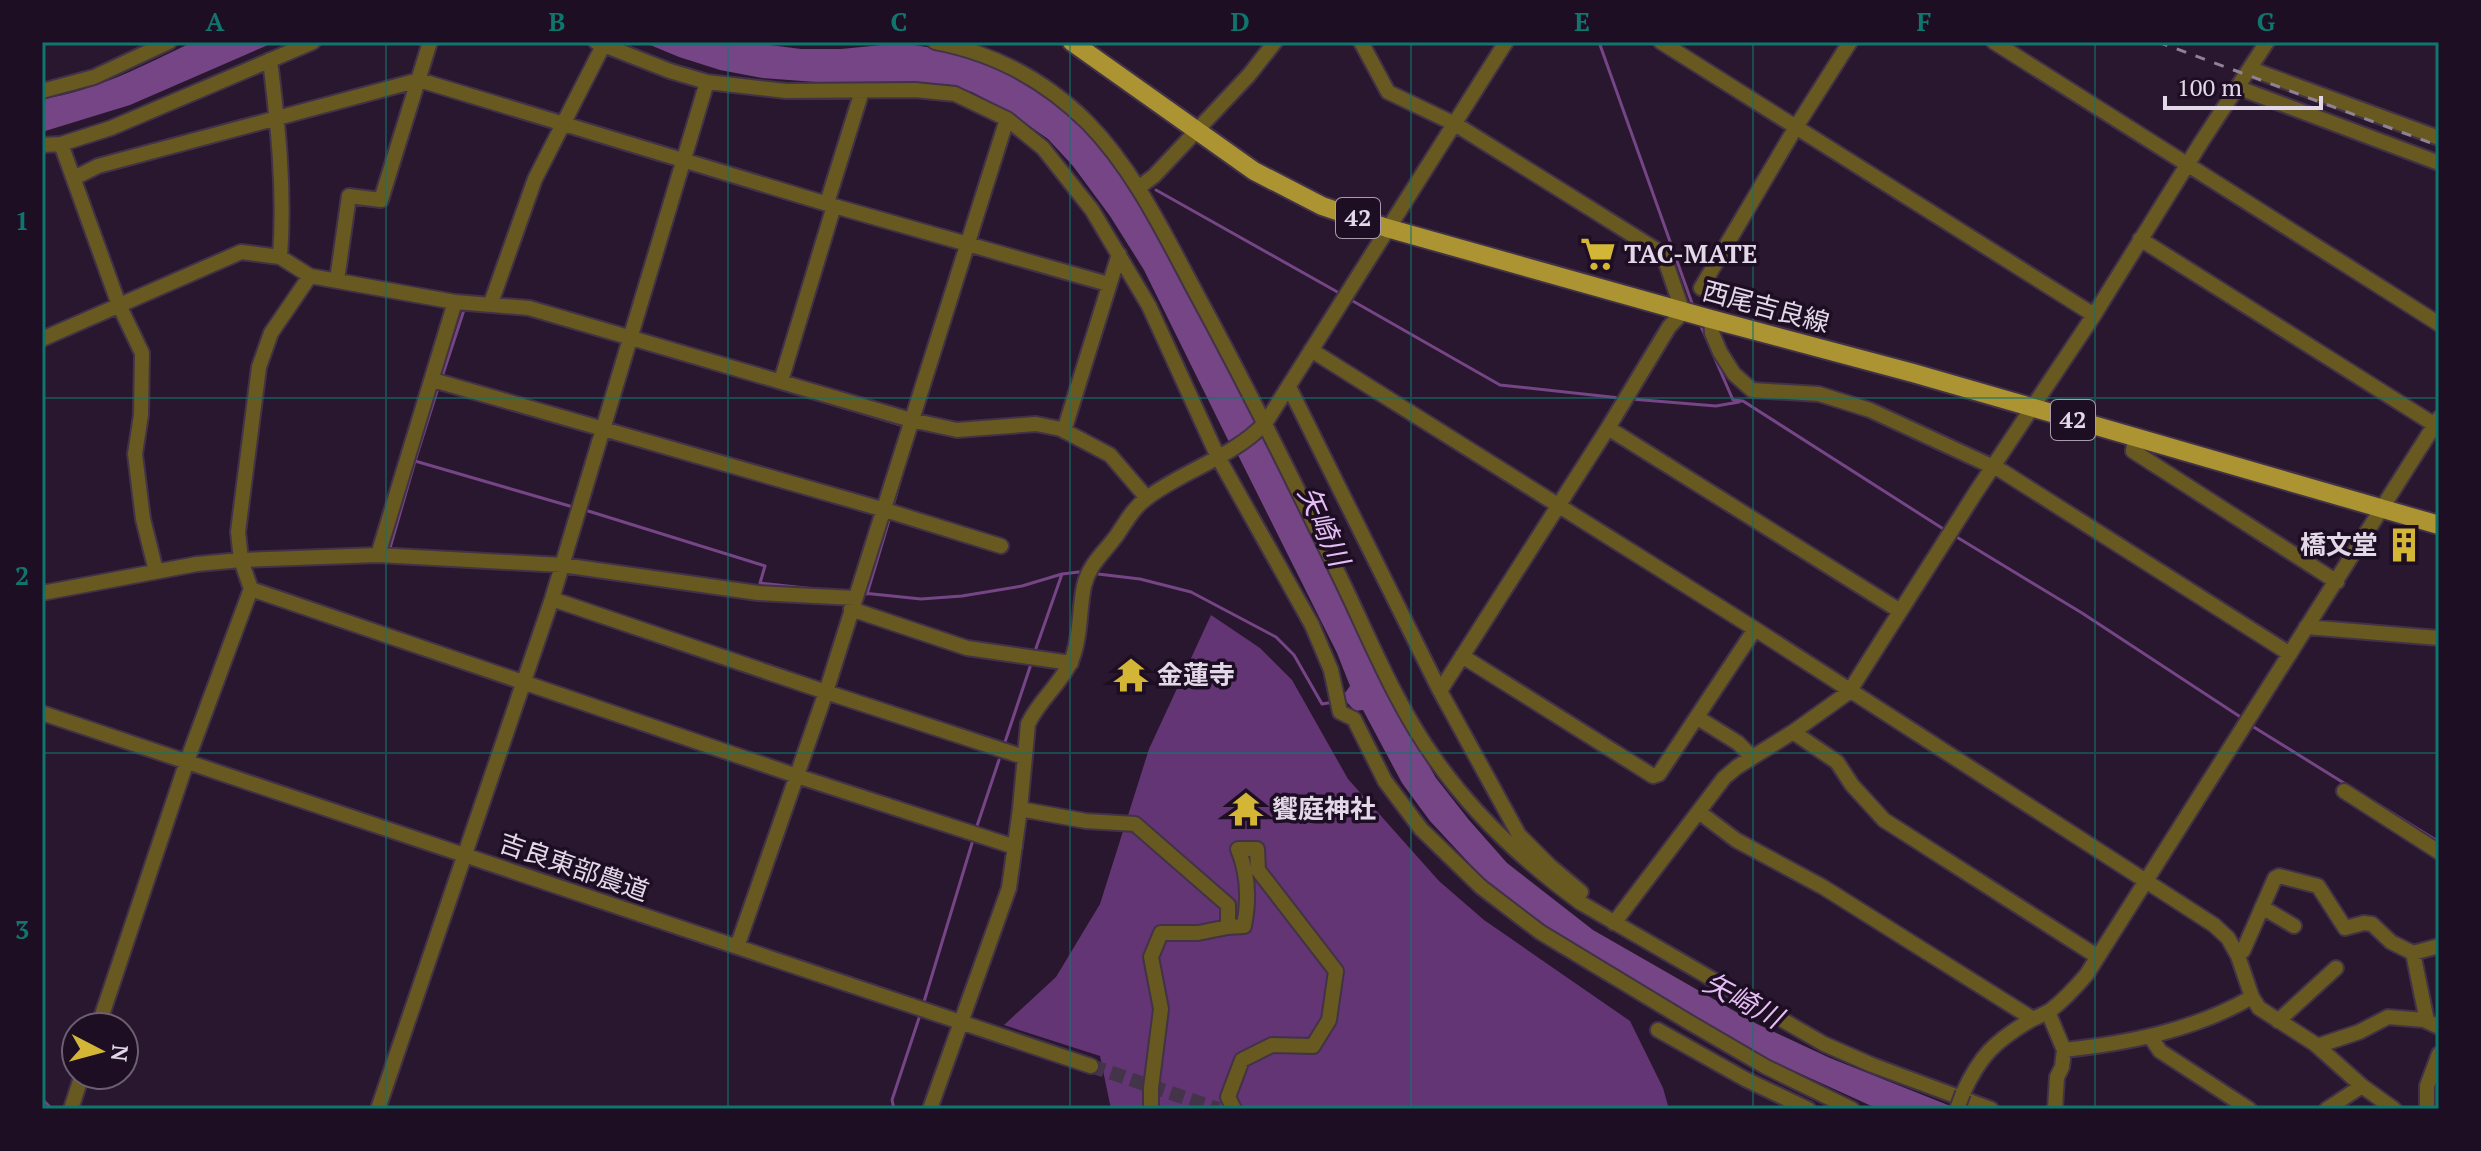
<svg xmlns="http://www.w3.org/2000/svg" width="2481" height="1151" font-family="'PT Serif','Noto Sans JP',serif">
  <rect width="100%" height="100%" fill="#28172e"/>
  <path fill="#643575" d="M1211,615l49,33 32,32 56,99 91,102 45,39 146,101 33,67 6,21h-558l-11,-53 -96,-31 52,-48 44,-73 49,-155z"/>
  <path fill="#754586" d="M193,42h82l-145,63 -88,27v-33c54,-8 102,-34 151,-57z
    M643,42h104l54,7h40l61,-6 37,6 55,14 47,26 64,59 42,64 112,207 -29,25 -86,-174 -34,-54 -37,-50 -25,-27 -40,-28 -36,-19 -25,-8 -118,-1 -67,-5 -42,-8 -41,-13z
    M1265,436l136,281 35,61 33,42 38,43 86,67 164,94 73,34 128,51h-80l-154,-70 -126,-75 -87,-61 -28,-25 -53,-57 -28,-38 -39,-73 -8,1 -13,-14 8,-11 -13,-33 -99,-198z"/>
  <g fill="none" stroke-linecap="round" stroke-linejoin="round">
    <path stroke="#754586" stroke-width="3" d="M1599,42l94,264
      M1156,190l185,104
      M1351,300l149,85 120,13
      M1700,324l33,76 10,1 202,129
      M442,377l22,-67
      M815,399l89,27
      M1631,399l85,7 23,-4
      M415,461l23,-73
      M893,506l11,-39
      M585,510l180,56 -5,17 64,7
      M1955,536l127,77 160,105
      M386,549l4,-1 25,-87 158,46
      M250,553l76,-3
      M203,557l28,-3
      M1098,574l42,5 51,13 85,45 18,18 28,49 12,-2
      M863,593l58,6 41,-3 60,-10 40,-12 17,-2
      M867,594l23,-77
      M1034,654l28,-80
      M2252,726l187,116
      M1005,742l27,-81
      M976,829l23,-69
      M923,1005l50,-165
      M42,1099l10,10
      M894,1109l-2,-9 29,-88"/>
    <path stroke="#44344a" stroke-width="14" stroke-dasharray="14 7" stroke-linecap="butt" d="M1091,1066l127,43"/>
    <g stroke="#423248" stroke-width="18">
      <path id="minor" d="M596,42l74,29 37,11 79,9 129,-1 40,4 52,25 36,29 49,62 57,96 69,151 94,168 19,45 9,42 14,7 31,62 36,48 60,58 59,45 147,89 79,46 86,42
        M935,42c59,11 111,39 153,81 46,47 76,110 107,168 50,92 97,186 142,280 31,63 57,131 98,188 39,56 91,104 146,144l243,141 48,21 119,44
        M1361,42l27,50 67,32 208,130 20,58 -14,15 -61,101 -168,263
        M1661,42l433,273
        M1994,42l445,282
        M270,60c8,65 15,131 10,197
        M2251,69l188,69
        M2239,88l200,75
        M42,91l52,-14 75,-35
        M61,144l58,161 23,48 -1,62 -6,39 8,65 13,52
        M42,145l19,-1 50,-16 202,-86
        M74,178l24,-12 321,-86 415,126 274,78
        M1138,188l16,-12 95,-101 26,-33
        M827,203l35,-112
        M2140,239l295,186
        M310,276l-39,57 -12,34 -21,165 3,28 10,29 546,187 218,71
        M337,280l12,-84 32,4 49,-158
        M1701,288l95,-161 54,-85
        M491,303l44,-124 70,-137
        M1711,319l1,14 8,19 14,22 18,16 67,4 51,16 132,61 288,183
        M42,339l199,-87 39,5 30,19 145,26
        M1311,350l444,279 459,296 14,13 10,18 14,41 7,11 56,36 47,42 32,23
        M433,380l452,130 116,36
        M781,381l53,-175
        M1289,387l151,304 79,144 31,31 31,26
        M1608,428l292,183
        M1064,431l55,-177
        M2135,438l-2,13 204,131
        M378,555l77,-253 74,6 382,112 46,10 79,-6 25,5 49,26 37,43
        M42,593l155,-29 44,-4 137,-5 184,10 196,28 97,5
        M552,599l274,93 198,65
        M851,609l116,39 104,15
        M2306,627l133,11
        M1462,656l191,120 6,-2 96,-145
        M42,713l1049,353
        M1698,718l40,25 14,14
        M1793,732l44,30 15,23 32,35 214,137
        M2344,791l95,61
        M1020,809l66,12 49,3 93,81v22l-30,6h-37l-10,24 10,52 -10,79v21
        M1699,812l37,28 87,47 210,132
        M2262,907l32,19
        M1614,923l110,-145 13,-11 56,-35 56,-40 127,-200 118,-177 108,-174 65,-99
        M1228,927l16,-1c5,-25 4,-53 -6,-77h19l1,21 78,101 -7,49 -16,26 -41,-1 -30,15 -14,37 6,12
        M737,947l89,-255 181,-573
        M2237,953l6,-2 32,-73 4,-2 39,10 27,42 19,-5 8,1 19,18 22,11 14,68
        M2413,953l26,-7
        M2048,1012l16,38 -2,17 -5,10 -2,32
        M2278,1021l58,-53
        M98,1027l89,-266 64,-172
        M1658,1030l87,49 63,30
        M2150,1036l10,15 89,58
        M2317,1046l42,-14 29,-15 36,3 15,7
        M2064,1050c65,-7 131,-20 188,-53
        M1963,1093c17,-37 31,-51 66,-72 7,-4 16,-7 22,-11 14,-11 25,-23 36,-36l352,-556
        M71,1109l11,-34
        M378,1109l174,-510 155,-517
        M930,1109l79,-221 11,-79 8,-85c11,-24 34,-41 44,-65 9,-23 7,-49 12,-73 5,-22 20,-33 33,-51 9,-13 16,-27 30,-37 37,-28 87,-41 119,-76l240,-380
        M2327,1109l35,-23
        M2427,1109v-23l12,-32"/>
    </g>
    <g stroke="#423248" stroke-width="22">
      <path id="major" d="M1072,42l182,129 68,35 65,22 320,90 206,55 526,152"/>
    </g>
    <use href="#minor" stroke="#67591f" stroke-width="14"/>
    <use href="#major" stroke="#ab9431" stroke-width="18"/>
    <path stroke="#908295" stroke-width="3" stroke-dasharray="10 10" stroke-linecap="butt" d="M2158,42l281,104"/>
    <g stroke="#423248" stroke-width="18" stroke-linecap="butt">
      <path id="minor-bridge" d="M1957,1109l6,-16"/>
    </g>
    <use href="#minor-bridge" stroke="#67591f" stroke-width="14"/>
  </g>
  <path fill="none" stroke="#0f766e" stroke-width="2" stroke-opacity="0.55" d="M386,42v1067M728,42v1067M1070,42v1067M1411,42v1067M1753,42v1067M2095,42v1067M42,398h2397M42,753h2397"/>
  <defs>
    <g id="supermarket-bare" transform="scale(2.76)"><path d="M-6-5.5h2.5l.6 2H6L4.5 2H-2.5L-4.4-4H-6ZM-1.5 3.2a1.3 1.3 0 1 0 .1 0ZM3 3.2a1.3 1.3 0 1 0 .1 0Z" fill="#d3b635" stroke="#1e0e24" stroke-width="2.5" paint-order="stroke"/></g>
    <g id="building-bare" transform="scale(2.76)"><path d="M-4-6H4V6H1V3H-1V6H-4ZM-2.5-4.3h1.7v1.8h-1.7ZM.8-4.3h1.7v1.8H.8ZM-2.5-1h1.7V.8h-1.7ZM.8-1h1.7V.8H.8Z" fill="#d3b635" stroke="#1e0e24" stroke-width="2.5" paint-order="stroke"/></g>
    <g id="temple-bare" transform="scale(2.76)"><path d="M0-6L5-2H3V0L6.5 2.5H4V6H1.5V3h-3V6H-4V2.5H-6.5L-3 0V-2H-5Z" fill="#d3b635" stroke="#1e0e24" stroke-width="2.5" paint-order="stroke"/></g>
  </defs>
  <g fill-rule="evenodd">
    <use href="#supermarket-bare" x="1598" y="254"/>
    <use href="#building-bare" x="2404" y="545"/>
    <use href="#temple-bare" x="1131" y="675"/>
    <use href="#temple-bare" x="1246" y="809"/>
  </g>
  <g text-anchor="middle" stroke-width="7" stroke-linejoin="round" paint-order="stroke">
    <g fill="#1e0e24" stroke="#a89bac" stroke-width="2">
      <rect x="1336" y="198" width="44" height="40" rx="6"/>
      <rect x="2051" y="400" width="44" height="40" rx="6"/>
    </g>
    <g font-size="24" font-weight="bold" fill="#e3d8e7">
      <text x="1358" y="226">42</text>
      <text x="2073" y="428">42</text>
    </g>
    <g font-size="26" font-weight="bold" fill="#e3d8e7" stroke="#1e0e24" text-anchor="start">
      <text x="1624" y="263">TAC-MATE</text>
      <text x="2378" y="554" text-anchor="end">橋文堂</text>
      <text x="1157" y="684">金蓮寺</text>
      <text x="1272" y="818">饗庭神社</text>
    </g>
    <g font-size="26" fill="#e3d8e7" stroke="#1e0e24">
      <text transform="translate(1766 307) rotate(15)" y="9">西尾吉良線</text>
      <text transform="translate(574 867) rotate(19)" y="9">吉良東部農道</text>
    </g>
    <g font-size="28" font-style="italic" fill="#e5bdf4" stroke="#1e0e24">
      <text transform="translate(1324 526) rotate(66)" y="10">矢崎川</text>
      <text transform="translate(1743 1000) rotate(28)" y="10">矢崎川</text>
    </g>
  </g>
  <rect width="2481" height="1151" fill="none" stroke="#1e0e24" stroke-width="88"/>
  <g transform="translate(100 1051) rotate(96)"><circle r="38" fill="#1e0e24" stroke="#6d5f72" stroke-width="2"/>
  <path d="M0-6L14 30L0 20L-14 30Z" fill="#d3b635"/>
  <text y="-12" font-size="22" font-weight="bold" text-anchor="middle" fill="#e3d8e7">N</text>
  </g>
  <path d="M2165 96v12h156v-12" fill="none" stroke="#e3d8e7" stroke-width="4"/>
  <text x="2177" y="96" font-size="24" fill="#e3d8e7" stroke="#1e0e24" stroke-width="6" paint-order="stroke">100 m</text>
  <rect x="44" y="44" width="2393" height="1063" fill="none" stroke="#0f766e" stroke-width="3"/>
  <g font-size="26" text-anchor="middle" font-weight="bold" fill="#0f766e">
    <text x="215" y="31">A</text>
    <text x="557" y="31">B</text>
    <text x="899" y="31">C</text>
    <text x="1240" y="31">D</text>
    <text x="1582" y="31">E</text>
    <text x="1924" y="31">F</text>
    <text x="2266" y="31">G</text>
    <text x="22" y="230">1</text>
    <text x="22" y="585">2</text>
    <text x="22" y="939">3</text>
  </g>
</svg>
